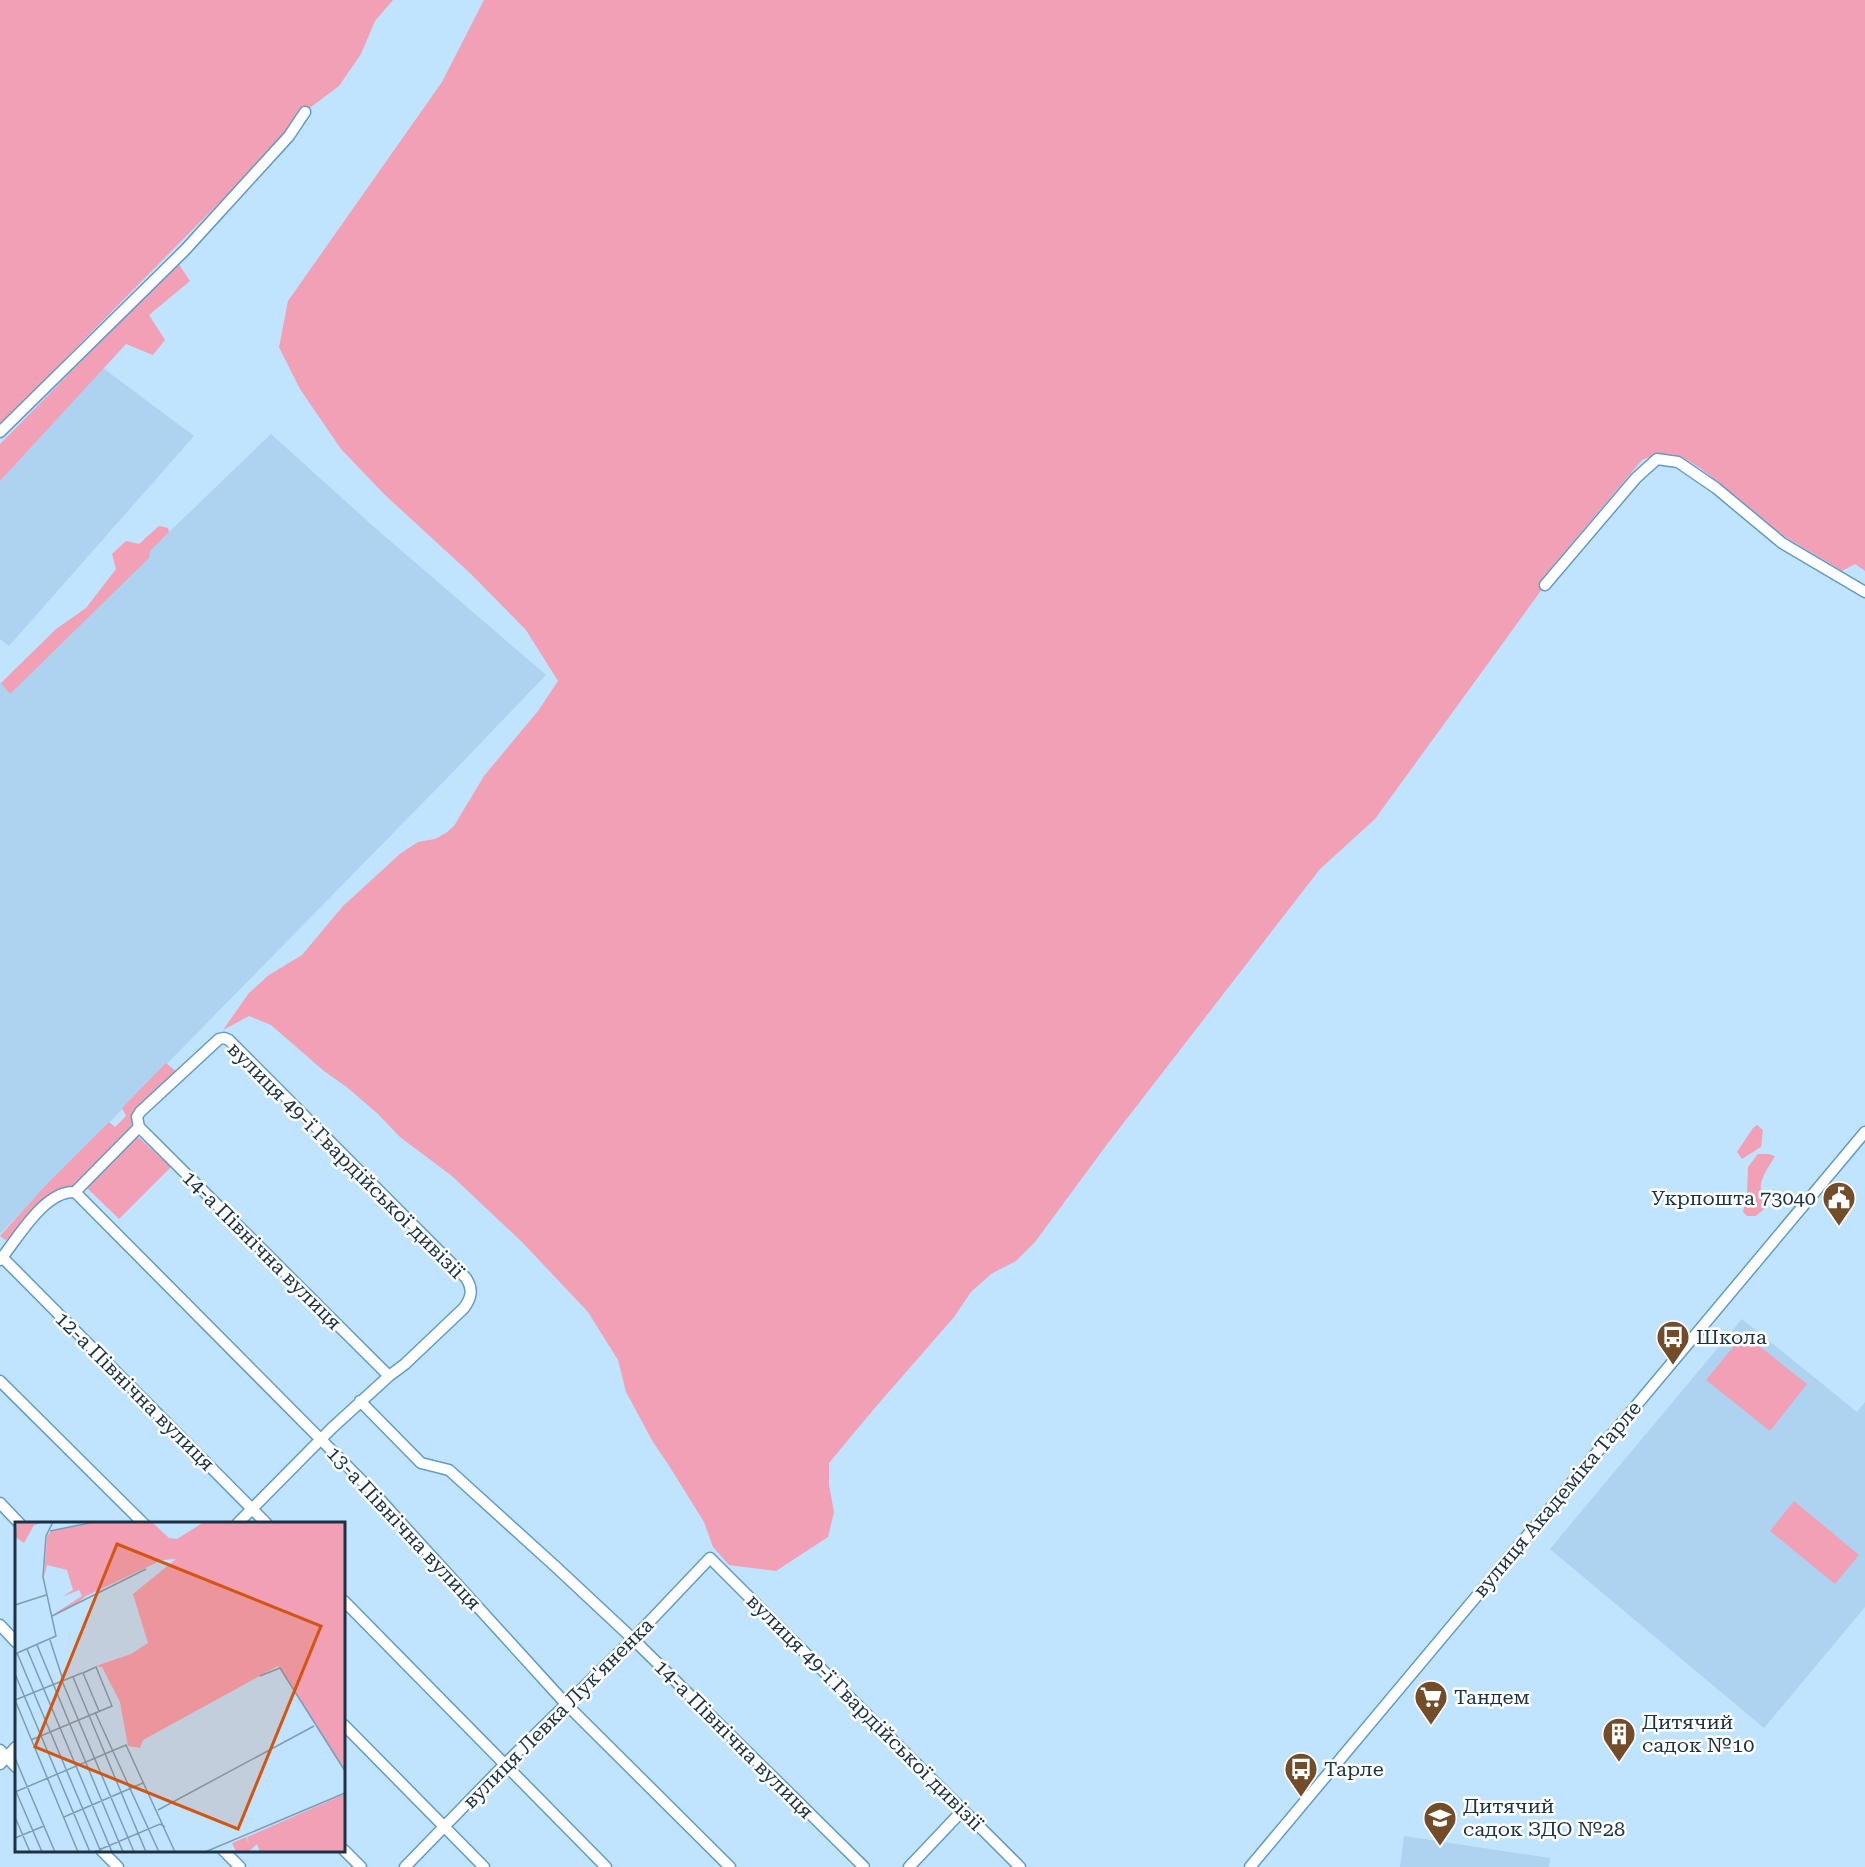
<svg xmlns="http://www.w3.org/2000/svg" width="1865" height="1867" font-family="'Roboto Serif',serif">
  <rect width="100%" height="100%" fill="#c0e3fe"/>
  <path fill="#add3f1" d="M103,368l91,68 -185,210 -9,-7v-158z
    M271,434l103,93 172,148 -94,98 -452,461v-552l7,6z
    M1742,1319l115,93 8,-10v205l-101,121 -214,-179z
    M1404,1836l146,22 -1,9h-149z"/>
  <path fill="#f1a0b5" d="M0,0h393l-18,21 -14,33 -22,32 -40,30 -23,29 -276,280z
    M484,0h1381v571l-10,-7 -13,7c-27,-17 -56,-32 -82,-51 -26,-20 -49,-49 -79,-63 -14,-6 -26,-3 -39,3l-102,121 5,4 -170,234 -55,50 -212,274 -73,99 -19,19 -25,13 -20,18 -17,25 -81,93 -44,53v22l5,27 -6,25 -52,34 -47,-6 -16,-18 -9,-25 -36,-58 -15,-22 -27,-50 -8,-32 -30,-48 -66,-70 -70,-66 -52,-39 -22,-23 -30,-26 -24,-17 -53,-46 -22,-9 -26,14 26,-37 20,-18 33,-20 41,-49 58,-53 17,-11 17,-3 11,-6 8,-7 30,-50 54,-65 20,-30 -32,-51 -55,-56 -86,-79 -44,-46 -41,-60 -21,-42 9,-46 154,-219z
    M178,263l12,18 -41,34 16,25 -12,15 -27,-11 -126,137v-37z
    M159,526l9,2 1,4 -19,19 -1,7 -139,136 -9,-11 55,-54 30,-21 30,-39 -4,-15 14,-13 13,3z
    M166,1063l11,9 -44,56 -54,58 -17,2 -11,5 -23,22 -18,24 -5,1 -5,-4 47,-52 62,-62 6,5 11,-11 -4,-8z
    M1757,1125l6,5 -2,17 -19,12 -5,-7 16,-24z
    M136,1135l35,32 -52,52 -34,-33z
    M1758,1154h10l7,2c-13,22 -19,27 -10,52l-9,8h-9l-4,-4 4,-18 1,-27z
    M1744,1334l63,50 -37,47 -64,-51z
    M1794,1501l65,54 -24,29 -65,-53z"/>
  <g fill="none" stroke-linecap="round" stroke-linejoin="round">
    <g stroke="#629bc6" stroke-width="13">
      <path id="minor" d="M0,432l185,-182 104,-114 16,-24
        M1545,585l91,-107 21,-19 21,3 38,26 66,55 83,49
        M75,1192l298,300 194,213 163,162
        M3,1258l264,266
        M0,1260c17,-20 44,-70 75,-68l64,-65
        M0,1381l144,143
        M360,1401l61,62 28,7 107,97 77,72 231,228
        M0,1503l20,21
        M237,1524l95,-96 57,-52 16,-12 59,-56c8,-11 9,-19 2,-30l-237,-238 -5,-2 -5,1 -79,73 -3,5 2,10 250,249
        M344,1601l262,266
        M0,1625l16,17
        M344,1725l140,142
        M0,1750l16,17
        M0,1764l16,-17
        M101,1850l17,17
        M223,1850l17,17
        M344,1850l17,17
        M405,1867l99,-102 129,-126 77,-81 310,309
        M909,1867l54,-57
        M1250,1867l615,-735"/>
    </g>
    <use href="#minor" stroke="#fff" stroke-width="10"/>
  </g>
  <defs>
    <g id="civic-pin" transform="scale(1.725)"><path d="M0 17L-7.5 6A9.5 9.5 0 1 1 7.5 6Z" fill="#734d2a" stroke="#fff"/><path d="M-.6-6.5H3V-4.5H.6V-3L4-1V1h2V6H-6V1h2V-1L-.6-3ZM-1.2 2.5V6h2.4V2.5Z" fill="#fff"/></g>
    <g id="bus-pin" transform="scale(1.725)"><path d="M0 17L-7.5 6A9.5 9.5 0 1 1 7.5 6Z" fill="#734d2a" stroke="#fff"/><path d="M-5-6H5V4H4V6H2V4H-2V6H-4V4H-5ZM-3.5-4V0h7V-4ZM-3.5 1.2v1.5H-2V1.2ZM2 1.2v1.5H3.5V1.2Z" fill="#fff"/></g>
    <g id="supermarket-pin" transform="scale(1.725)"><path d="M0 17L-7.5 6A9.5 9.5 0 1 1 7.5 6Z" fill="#734d2a" stroke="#fff"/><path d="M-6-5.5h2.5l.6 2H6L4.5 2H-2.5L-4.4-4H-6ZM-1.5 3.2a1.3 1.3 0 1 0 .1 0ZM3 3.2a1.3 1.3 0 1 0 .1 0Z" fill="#fff"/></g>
    <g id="building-pin" transform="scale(1.725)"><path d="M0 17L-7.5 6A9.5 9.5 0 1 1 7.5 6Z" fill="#734d2a" stroke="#fff"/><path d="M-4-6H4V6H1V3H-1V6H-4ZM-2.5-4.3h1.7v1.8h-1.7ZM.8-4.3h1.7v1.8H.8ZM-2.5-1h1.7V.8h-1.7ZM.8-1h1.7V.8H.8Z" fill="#fff"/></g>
    <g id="school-pin" transform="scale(1.725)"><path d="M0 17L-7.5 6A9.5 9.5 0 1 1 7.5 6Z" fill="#734d2a" stroke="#fff"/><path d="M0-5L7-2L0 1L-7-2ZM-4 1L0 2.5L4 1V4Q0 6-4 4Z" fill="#fff"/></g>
  </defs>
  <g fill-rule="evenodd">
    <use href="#civic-pin" x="1839" y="1198"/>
    <use href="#bus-pin" x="1673" y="1337"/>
    <use href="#supermarket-pin" x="1431" y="1697"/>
    <use href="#building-pin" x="1619" y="1734"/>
    <use href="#bus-pin" x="1301" y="1769"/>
    <use href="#school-pin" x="1440" y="1818"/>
  </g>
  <g text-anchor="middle" stroke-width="5" stroke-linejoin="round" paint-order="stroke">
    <g font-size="20" fill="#1a3243" stroke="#fff">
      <text transform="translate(346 1160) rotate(45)" y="7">вулиця 49-ї Гвардійської дивізії</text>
      <text transform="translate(262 1250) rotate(45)" y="7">14-а Північна вулиця</text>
      <text transform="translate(135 1391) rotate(45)" y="7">12-а Північна вулиця</text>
      <text transform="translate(1557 1499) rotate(-50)" y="7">вулиця Академіка Тарле</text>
      <text transform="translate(404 1528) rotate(47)" y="7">13-а Північна вулиця</text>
      <text transform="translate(865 1712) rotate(45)" y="7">вулиця 49-ї Гвардійської дивізії</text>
      <text transform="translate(558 1713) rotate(-45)" y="7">вулиця Левка Лук'яненка</text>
      <text transform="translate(734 1739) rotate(45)" y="7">14-а Північна вулиця</text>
    </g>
    <g font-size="20" fill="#1a3243" stroke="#fff" text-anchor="start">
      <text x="1816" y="1205" text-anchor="end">Укрпошта 73040</text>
      <text x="1696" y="1344">Школа</text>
      <text x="1454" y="1704">Тандем</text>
      <text x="1642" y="1729">Дитячий<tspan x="1642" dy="23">садок №10</tspan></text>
      <text x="1324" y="1776">Тарле</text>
      <text x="1463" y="1813">Дитячий<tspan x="1463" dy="23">садок ЗДО №28</tspan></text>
    </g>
  </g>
  <g transform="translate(15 1522)">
    <rect width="330" height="330" fill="#c0e3fe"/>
    <path d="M3,0h27l-11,3 -10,18 -9,-6zM81,0h56l17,16 8,1 27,-17h141v248l-67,-104 -135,74 -3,8 -12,-2 -8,-44 -18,-35 -6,-1 35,-12 17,-11 -15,-49 43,-35 -14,1 -76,36 -10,8 -22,10 28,-18 -3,-6 -17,7 11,-7 -6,-20 -20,-5 -3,12 3,-41 4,-5zM330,272v58h-85l-3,-8 -9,8h-12l-4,-9 14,-6 3,7 -2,-7z" fill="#f1a0b5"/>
    <path fill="none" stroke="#7e9cb3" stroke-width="1.5" d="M35,9l44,-9M0,83l31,-10M37,94l94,-47M35,118l13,40M22,123l86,207M12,127l85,203M2,131l84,199M0,132l41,-18 -13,-59 3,-41 7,-14M0,152l75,178M245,154l20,-8 65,103M58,155l73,175M47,159l72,171M0,178l63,152M0,178l67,-27M80,190l64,140M16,218l81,-34 -16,-39 -13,6 16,38M0,236l40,94M0,267l27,63M0,270l111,-47 49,107M143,288l156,-84M0,295l15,35M49,295l79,-34M0,316l29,-12M79,330l66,-28 5,3M190,330l140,-59"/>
    <path fill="#d35512" fill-opacity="0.15" stroke="#d35512" stroke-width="3" d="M102,22l204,82 -83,203 -203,-82z"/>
    <rect width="330" height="330" fill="none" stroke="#1a3243" stroke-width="3"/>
  </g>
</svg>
